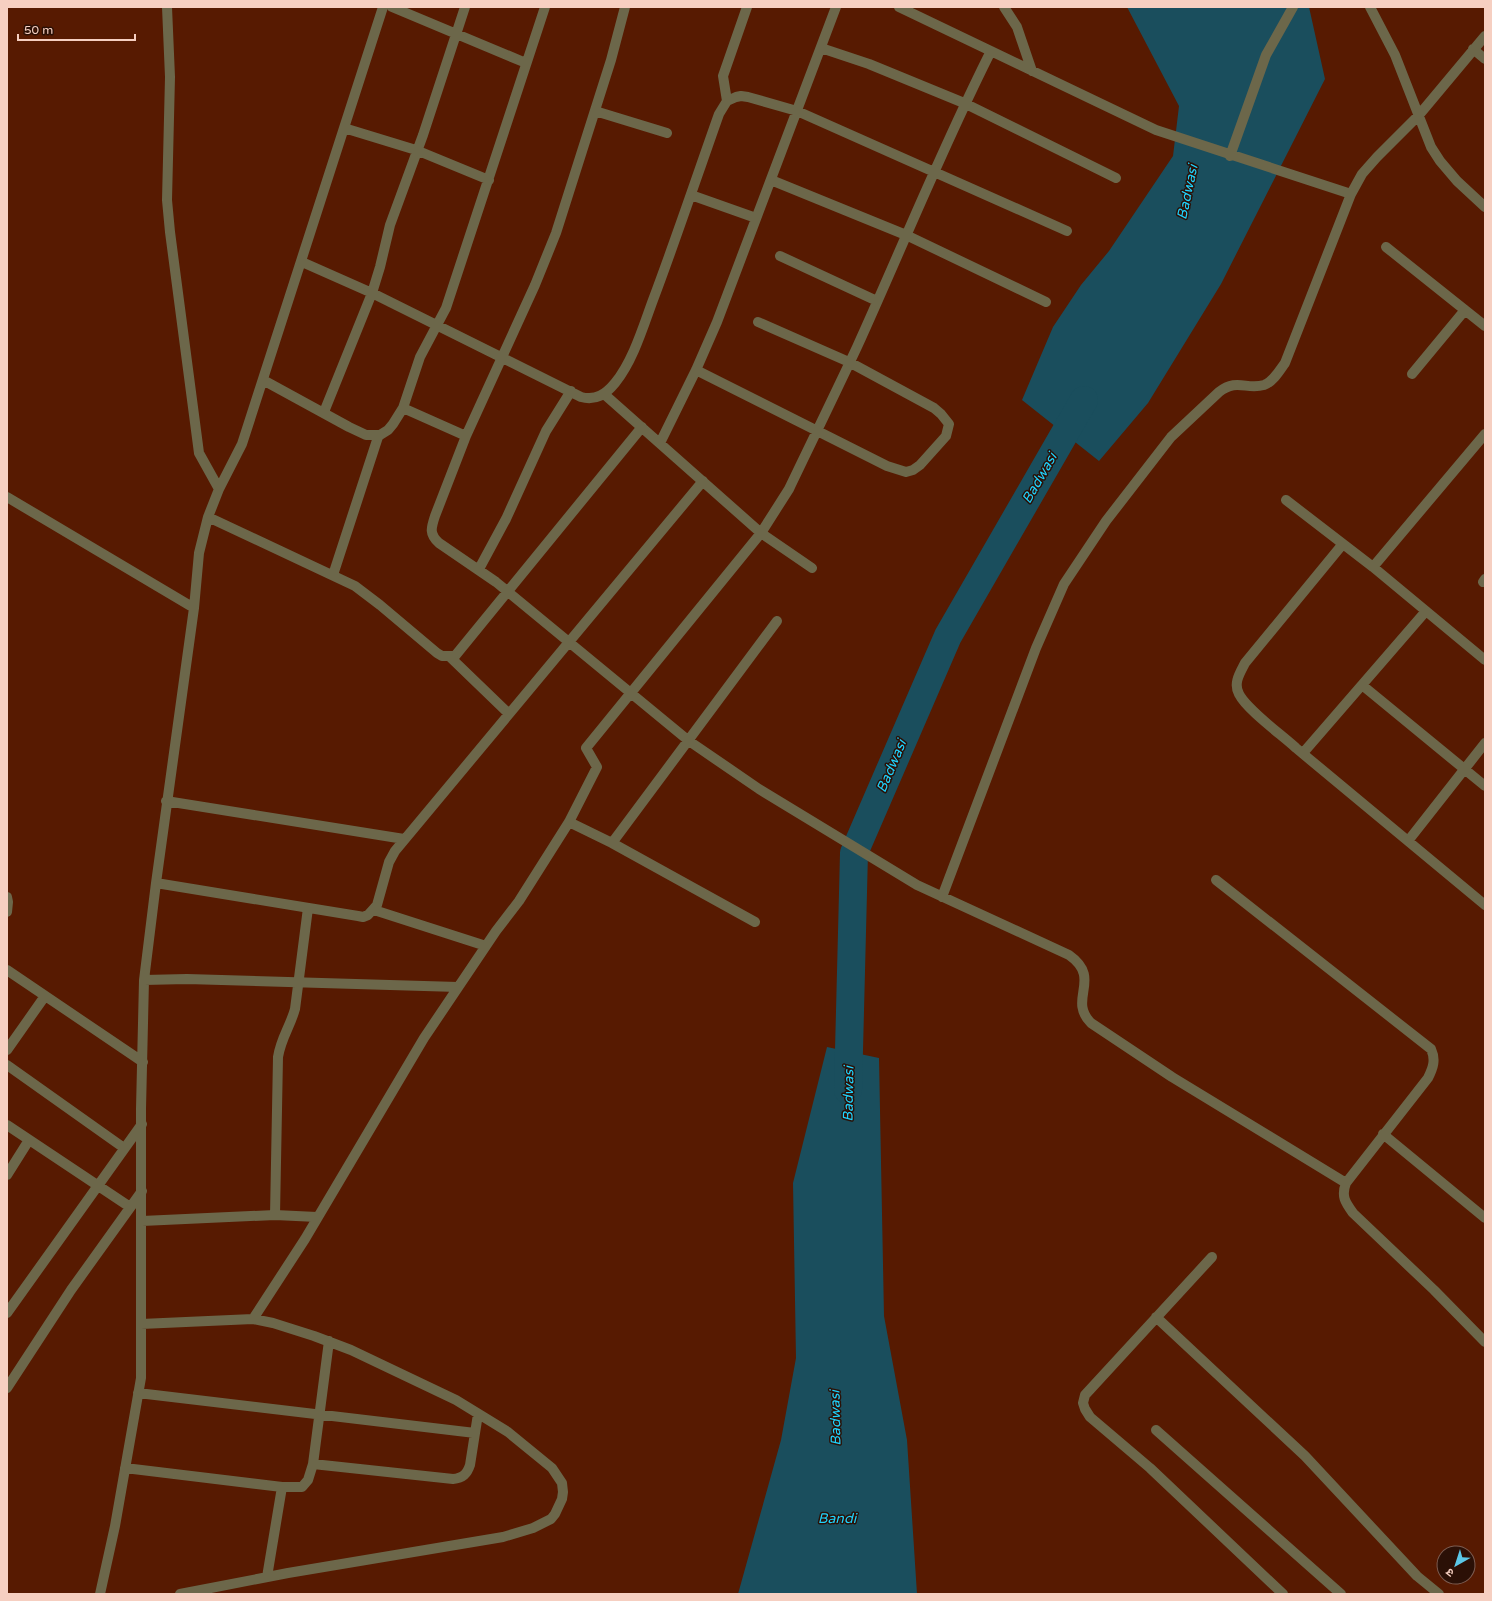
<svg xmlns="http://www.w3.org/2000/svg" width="1492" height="1601" font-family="'Varela Round','Noto Sans Devanagari',sans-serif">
  <rect width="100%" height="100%" fill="#571a01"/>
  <path fill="#1a4e5d" d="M1127,7h182l16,72 -104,205 -73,119 -49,58 -77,-61 31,-73 28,-42 28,-34 64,-95 6,-50z
    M827,1047l52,11 5,258 23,124 10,154h-179l43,-154 15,-82 -3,-175z"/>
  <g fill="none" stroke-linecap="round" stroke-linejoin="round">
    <path stroke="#1a4e5d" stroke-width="28" d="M848,1090l6,-237 94,-217 136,-236"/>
    <path stroke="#6c674a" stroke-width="10" d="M167,7l3,70 -3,123 3,32 29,221 20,36
      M392,7l134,56
      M625,7l-14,53 -55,173 -21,52 -69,151 -31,80c-4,12 -6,18 4,27l57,39 193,159 70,48 158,96 152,70c34,24 -2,44 22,68l81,54 174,106
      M899,7l257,123 195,64
      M1004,7l13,20 15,44
      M1370,7l25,48 36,92 9,14 17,20 28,26
      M821,48l48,16 95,39 152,75
      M1473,49l12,10
      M727,101l-4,-25 24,-69
      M595,111l72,22
      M344,128l72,22 73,30
      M1230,156l36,-101 27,-48
      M771,180l135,55 140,67
      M691,195l65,23
      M1386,247l99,79
      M780,256l97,45
      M302,262l70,31 209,104c15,4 25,-3 34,-14 18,-22 28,-56 38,-83 23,-61 44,-124 66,-186l8,-13 9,-4 5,-1 7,1 49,14 270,120
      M696,370l191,96 19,6 7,-2 7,-5 26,-29 3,-12 -8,-10 -7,-6 -85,-46 -91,-40
      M1412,374l53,-64
      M263,380l86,47 17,8h14l8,-5 5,-6 10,-16 17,-51 26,-49 99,-301
      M604,394l157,139 51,35
      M403,408l63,28
      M324,412l48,-119 8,-26 10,-42 33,-90 42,-128
      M660,443l36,-73 21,-48 119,-315
      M7,497l187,111
      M1286,500l87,67 112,93
      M208,517l147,69 25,19 57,48 5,3h13l187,-229
      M1342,545l-97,118c-5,10 -12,20 -6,31 8,16 43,41 57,54 63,53 126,105 189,157
      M1373,567l112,-133
      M479,569l27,-50 40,-88 25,-40
      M333,575l45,-138 2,-2
      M1483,582l2,-3
      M450,657l58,56
      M1362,685l123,101
      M1303,753l123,-142
      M166,801l238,38
      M569,822l43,21 143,79
      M1408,841l77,-98
      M612,843l165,-222
      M1216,880l215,169c5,11 2,19 -3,29l-82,105c-5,13 -1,19 7,30l81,77 51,52
      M156,883l202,33 5,1 5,-2 9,-10 12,-43 6,-11 308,-370
      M7,897l1,5 -1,10
      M942,897l94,-249 28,-64 42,-63 65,-84 48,-45c18,-14 27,-2 45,-7 9,-3 16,-15 21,-22l66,-169 11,-20 15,-17 42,-42 66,-79
      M374,910l112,36
      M7,970l136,92
      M144,980l43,-1 271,8
      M7,1050l38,-54
      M7,1065l117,83
      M7,1125l123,82
      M1383,1134l102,84
      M7,1175l22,-35
      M275,1215l3,-158c3,-19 12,-30 17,-48l13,-101
      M142,1221l133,-6 42,2
      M1212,1257l-127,138 -2,8 2,6 5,8 60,51 133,126
      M7,1313l135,-189
      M1156,1317l149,139 112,120 22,18
      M253,1319l52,-80 119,-201 72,-107 23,-30 50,-79 28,-55 -11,-19 175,-215 28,-44c23,-48 46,-95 68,-142 45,-99 85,-199 134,-296
      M141,1324l112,-5 20,4 41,13 37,14 105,50 52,32 44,36 10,15 1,9 -1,7 -7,15 -4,5 -18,9 -30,9 -215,36 -108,21
      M7,1388l64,-98 71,-99
      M138,1393l337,40
      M1156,1430l185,164
      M313,1464l140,15c10,-1 14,-5 17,-14l8,-51
      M125,1468l157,19h20l6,-7 5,-16 16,-123
      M267,1577l15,-90
      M100,1594l15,-68 26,-148v-269l3,-129 12,-97 38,-275 5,-55 9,-36 11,-28 23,-45 141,-437"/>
  </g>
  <g text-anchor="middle" stroke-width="3" stroke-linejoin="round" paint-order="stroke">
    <g font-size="14" font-style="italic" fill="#1fd3fe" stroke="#2b1006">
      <text transform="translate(1187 192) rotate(-78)" y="5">Badwasi</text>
      <text transform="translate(1039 478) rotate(-60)" y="5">Badwasi</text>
      <text transform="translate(891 766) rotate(-67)" y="5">Badwasi</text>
      <text transform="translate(848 1094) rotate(-89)" y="5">Badwasi</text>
      <text transform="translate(835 1418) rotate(-91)" y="5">Badwasi</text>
      <text x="837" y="1523">Bandi</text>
    </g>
  </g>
  <rect width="1492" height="1601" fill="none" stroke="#f6cfc1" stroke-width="16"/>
  <g transform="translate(1456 1565) rotate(219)"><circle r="19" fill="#2b1006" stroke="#7c5c51"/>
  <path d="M0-3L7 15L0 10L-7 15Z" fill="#5cc7e7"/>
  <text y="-6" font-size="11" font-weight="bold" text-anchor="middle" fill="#f6cfc1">उ</text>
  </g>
  <path d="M18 34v6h117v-6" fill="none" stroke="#f6cfc1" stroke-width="2"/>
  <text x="24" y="34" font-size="12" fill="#f6cfc1" stroke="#2b1006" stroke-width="3" paint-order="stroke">50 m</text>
</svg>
